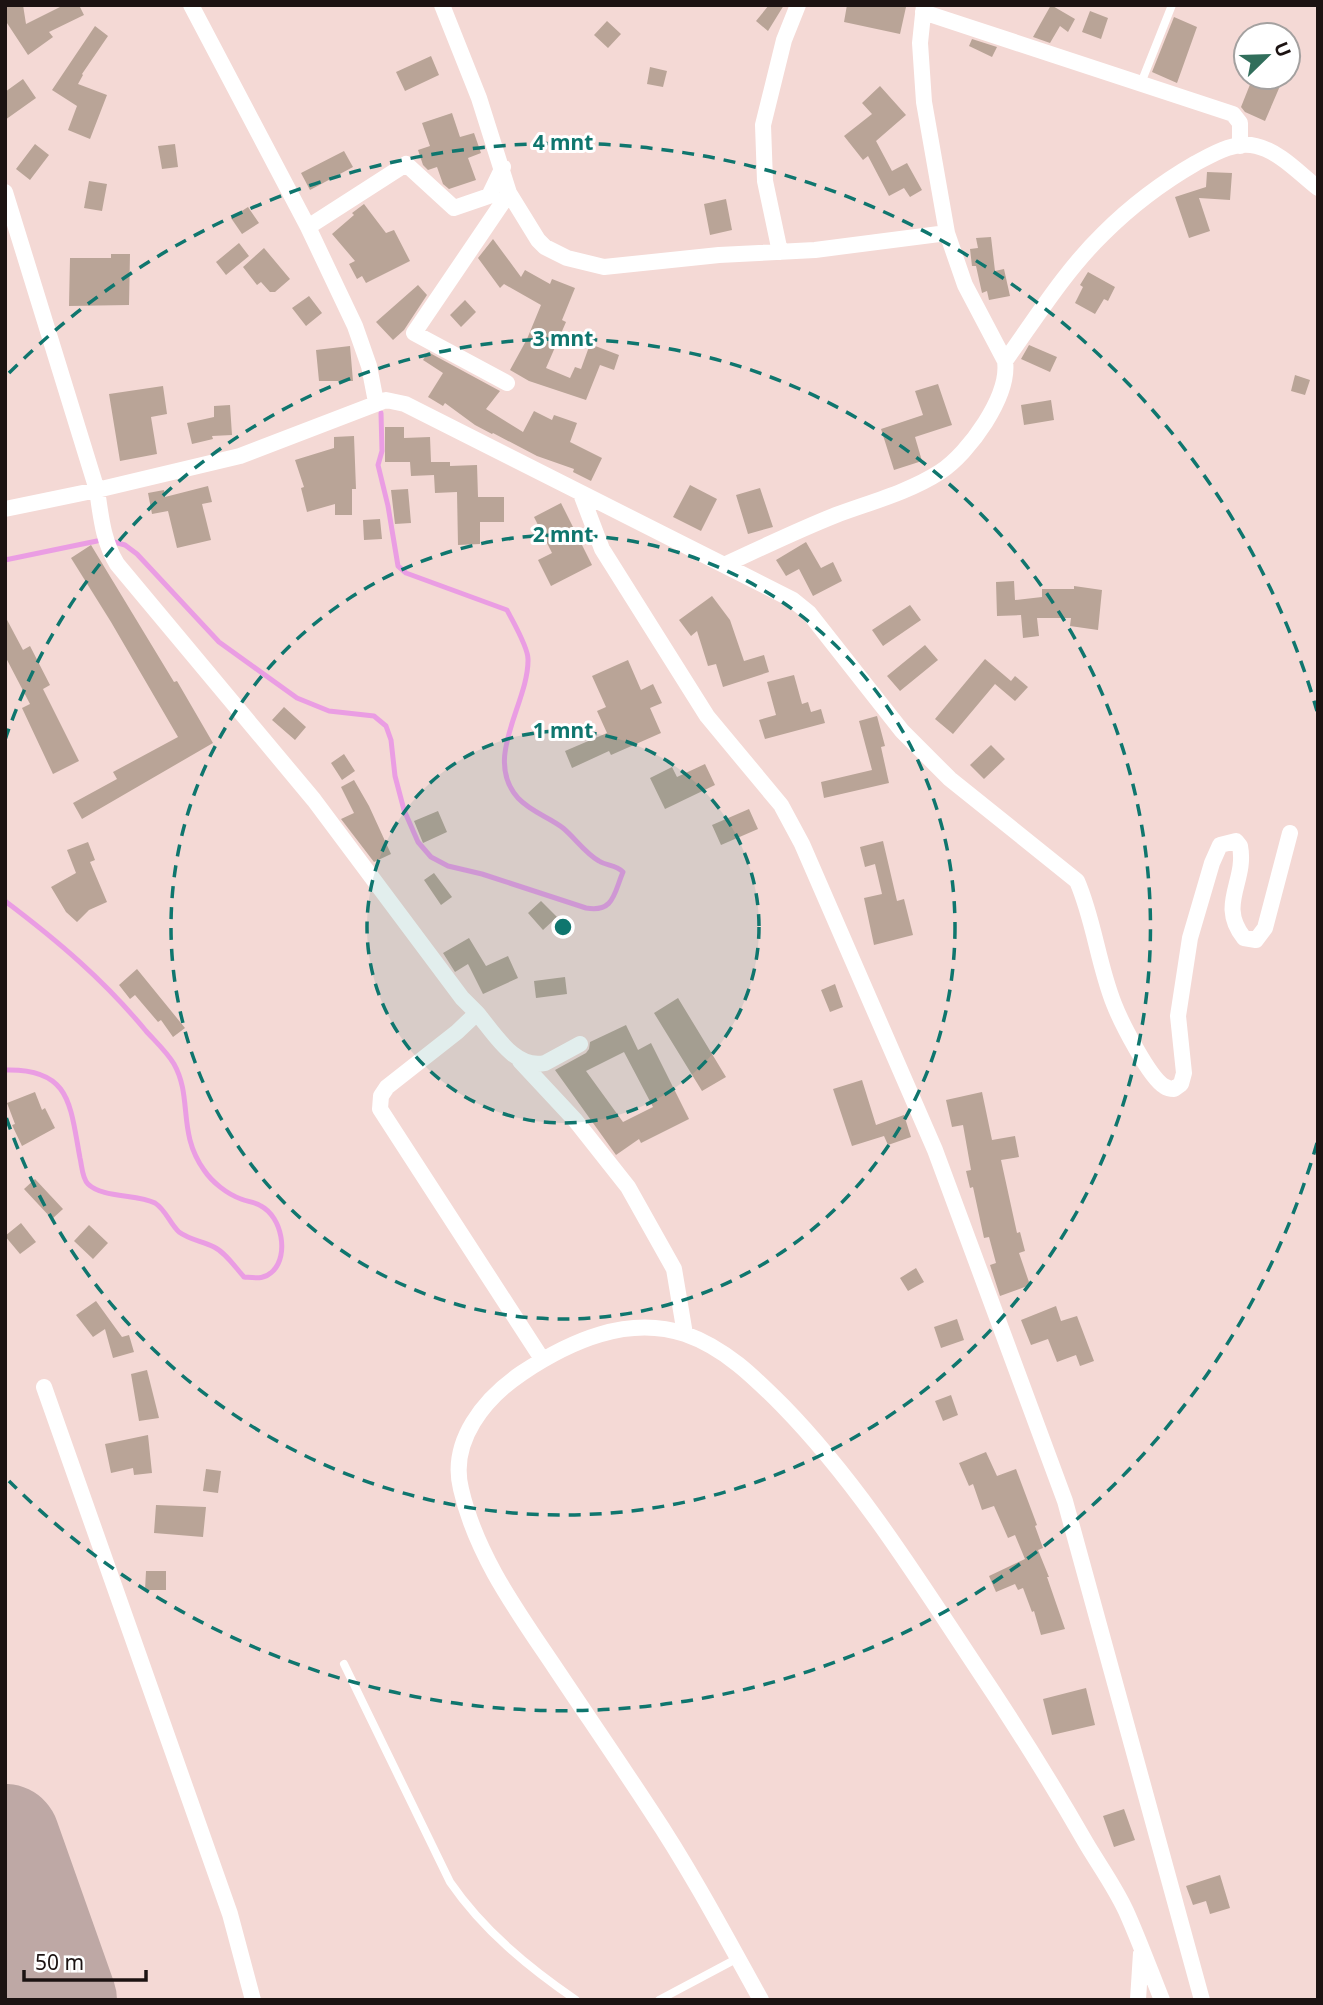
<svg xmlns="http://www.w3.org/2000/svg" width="1323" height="2005" font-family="'Noto Sans',sans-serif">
  <rect width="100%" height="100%" fill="#f4d9d5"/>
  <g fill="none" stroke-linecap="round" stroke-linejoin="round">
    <path stroke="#ea9de3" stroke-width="5" d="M114,542l11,3 12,9 82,88 78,56 32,13 45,5 12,10 5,14 4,36 9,34 14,32 13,15 17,9 34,8 104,34c28,5 28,-15 37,-36 -7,-7 -16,-6 -24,-11 -14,-8 -24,-23 -36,-33 -14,-11 -32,-16 -45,-30 -36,-40 11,-95 10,-139 0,-12 -15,-37 -21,-49l-101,-37 -8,-7 -10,-60 -10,-41 4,-14 -1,-38
      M5,560l92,-19
      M5,901c53,40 99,79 141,130 9,10 21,21 28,33 19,34 3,68 30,106 8,12 23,24 37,29 7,3 14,3 20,7 21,11 28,49 12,65 -9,9 -17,7 -29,6 -9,-10 -18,-24 -30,-30 -12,-6 -24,-7 -35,-15 -9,-8 -13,-22 -24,-29 -17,-9 -53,-5 -67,-19 -6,-6 -6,-18 -8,-26 -10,-53 -9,-90 -75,-88"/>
    <path stroke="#bea8a5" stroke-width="110" d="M5,1839l57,161"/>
  </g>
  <path fill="#b9a497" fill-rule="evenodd" d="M5,5h18l3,19 38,-19h15l5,10 -35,17 4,5 -25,18 -23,-35z
    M769,5h15l-16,26 -12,-10z
    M847,5l59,2 -6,27 -56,-12z
    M1051,5l24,14 -7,13 -8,-6 -10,17 -17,-6z
    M1090,11l18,7 -7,21 -19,-7z
    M1174,17l23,10 -20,56 -25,-11z
    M607,21l14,13 -13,14 -14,-13z
    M95,26l13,10 -26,38 1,1 -5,9 29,11 -17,44 -22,-9 9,-24 -25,-16z
    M972,39l25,8 -5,10 -23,-11z
    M431,56l8,19 -34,16 -9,-19z
    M650,67l17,4 -4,16 -16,-3z
    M1253,77h8l19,9 -15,35 -20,-9 -4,-5z
    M23,79l13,19 -31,22v-28z
    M880,86l26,29 -30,26 16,30 15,-8 15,27 -12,7 -6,-9 -15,8 -21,-40 -5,4 -19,-24 28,-22 -10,-11z
    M452,113l8,24 14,-4 7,20 -13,5 8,22 -27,9 -6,-5 -6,-17 -9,3 -5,-5 -5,-15 12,-4 -8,-23z
    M35,144l14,11 -19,25 -14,-11z
    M175,144l3,23 -16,2 -4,-23z
    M344,151l9,16 -43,23 -9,-17z
    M1207,172l25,1 -2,27 -31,-2 11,33 -21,7 -14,-41 31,-10z
    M89,181l18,3 -5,27 -18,-3z
    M726,199l6,31 -22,5 -6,-31z
    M364,204l22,29 8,-3 16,31 -44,22 -4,-7 -5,3 -8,-15 6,-3 -23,-27 22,-19 -2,-2z
    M248,207l11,16 -17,11 -11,-16z
    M991,237l4,34 9,-2 6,27 -21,4 -2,-9 -5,2 -6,-27h-4l-2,-17 8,-1 -2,-10z
    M493,239l28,38 4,-7 25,14 2,-5 23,9 -13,32 4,2 -20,46 24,10 5,-11 6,2 9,-25 29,11 -5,15 -14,-5 -14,35 -57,-19 -19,-11 17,-31 14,-34 -37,-21 -4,4 -22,-30z
    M239,243l10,13 -23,19 -10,-13z
    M264,248l26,31 -15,13h-5l-9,-10 -4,3 -14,-18z
    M111,254h19l-1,51 -60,1 1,-48h41z
    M1088,272l27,15 -7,14 -4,-2 -9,15 -20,-11 8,-16 -3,-2z
    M418,285l9,10 -23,35 -11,10 -17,-18z
    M309,296l13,17 -16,13 -14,-18z
    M465,300l11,12 -15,15 -11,-12z
    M1029,345l28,12 -7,15 -29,-13z
    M350,346l3,35h-34l-3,-31z
    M428,352l72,39 -14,18 37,23 11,-21 18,9 2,-5 23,8 -7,19 32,16 -11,23 -18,-9 1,-3 -37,-13 -44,-23 -1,1 -17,-9 -30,-22 -2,3 -15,-9 15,-24 -20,-13z
    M1295,375l15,5 -5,15 -14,-4z
    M938,384l14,41 -37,12 7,24 -28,9 -13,-41 42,-14 -8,-24z
    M163,386l4,28 -16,3 6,37 -37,7 -11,-67z
    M1051,400l3,20 -30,5 -3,-20z
    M230,405l2,30 -20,1 1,3 -21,5 -5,-21 27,-6v-11z
    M385,427h19v11l26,-1 1,25h19v4l27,-1 1,32h26v25h-24v22l-22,1 -1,-53 -22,1 -1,-18 -23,1 -1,-14h-25z
    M354,436l2,53h-4v26h-17v-11l-28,8 -6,-24 3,-1 -9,-27 39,-12v-11z
    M690,485l27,14 -16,32 -28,-14z
    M208,486l4,16 -10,2 9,36 -34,8 -9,-37 -16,3 -4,-21 16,-3 1,7z
    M760,488l13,39 -25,7 -12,-39z
    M408,489l3,34 -16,1 -4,-34z
    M561,503l31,62 -41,21 -13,-26 14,-7 -18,-36z
    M380,519l2,20 -18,1 -1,-20z
    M806,542l15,26 12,-6 9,19 -29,15 -14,-27 -13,7 -10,-16z
    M91,545l83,137 3,-1 36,62 -131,76 -9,-16 44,-24 -4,-7 65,-35 -67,-115 -40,-64z
    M1014,581l1,19 27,-3v-8h32v-3l28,4 -4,40 -28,-4 1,-8h-34l2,18 -16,2 -2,-23 -24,1 -1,-34z
    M712,596l18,24 14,41 20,-6 5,17 -46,15 -7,-23 -8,2 -11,-35 -6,5 -12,-16z
    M910,605l11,15 -38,26 -11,-16z
    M5,616l18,34 7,-4 20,39 -7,4 36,72 -26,13 -31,-66 8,-4 -25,-48z
    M925,645l13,15 -38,31 -13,-15z
    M985,659l26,22 4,-5 13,11 -13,14 -20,-17 -42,50 -18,-15z
    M628,660l13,30 12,-6 9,19 -12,5 11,25 -50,22 -2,-4 -37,17 -7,-17 42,-18 -10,-22 9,-4 -14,-31z
    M794,675l8,29 6,-2 3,10 10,-3 4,14 -60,16 -6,-19 17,-5 -9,-33z
    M284,707l22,20 -11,13 -23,-20z
    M877,716l8,30 -4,1 8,36 -65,15 -3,-16 51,-12 -13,-49z
    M991,745l14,14 -21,20 -14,-14z
    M344,754l11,17 -13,9 -11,-17z
    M705,764l10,21 -50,24 -15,-31 22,-11 5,10z
    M354,780l15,26 22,48 -17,8 -33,-43 13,-6 -13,-26z
    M749,809l9,20 -37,16 -9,-20z
    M438,811l9,21 -24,11 -9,-22z
    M883,841l14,60 7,-2 9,36 -39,10 -10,-47 18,-4 -7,-30 -10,3 -5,-20z
    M88,842l7,18 -5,2 17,40 -18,8 -12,12 -11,-10 -15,-25 25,-14 -9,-23z
    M434,873l18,24 -11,8 -17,-25z
    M541,901l16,16 -14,13 -15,-17z
    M469,938l17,28 22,-10 10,22 -35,16 -15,-30 -13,8 -12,-19z
    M137,969l48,59 -12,9 -12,-17 -3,2 -23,-27 -5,4 -11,-14z
    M565,977l2,17 -31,4 -2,-17z
    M835,984l8,23 -13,5 -9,-22z
    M678,998l48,79 -24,14 -48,-78z
    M626,1025l12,25 13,-7 38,76 -48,24 -2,-4 -23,16 -61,-85 31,-17 3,-4 1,-7zM624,1052l29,55 -30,15 -37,-51z
    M862,1080l14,45 28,-10 7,22 -23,8 -4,-9 -32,10 -19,-57z
    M35,1092l7,18 3,-2 10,20 -33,18 -10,-21 3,-1 -8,-21z
    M982,1092l10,48 23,-4 4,21 -18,3 16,73 3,-1 5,19 -6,2 11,32 -30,11 -10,-31 6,-2 -7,-26 -5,1 -11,-51 -3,1 -4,-17 5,-1 -8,-45 -11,2 -6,-27z
    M35,1179l28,30 -11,10 -28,-30z
    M21,1223l15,19 -16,12 -15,-18z
    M89,1225l19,18 -15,16 -19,-18z
    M916,1268l8,14 -16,9 -8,-13z
    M96,1301l26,36 7,-2 5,17 -21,6 -8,-29 -12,8 -17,-22z
    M1056,1306l5,15 16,-5 17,45 -14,5 -4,-11 -19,7 -9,-23 -17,6 -10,-25z
    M957,1319l7,21 -23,8 -7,-21z
    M147,1370l12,48 -20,3 -8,-47z
    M951,1395l7,20 -15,6 -8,-20z
    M148,1435l4,38 -18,2 -1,-7 -22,5 -6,-29z
    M986,1452l11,24 19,-7 21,56 -2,1 8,22 -5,2 11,27h-2l18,52 -24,6 -7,-24 -2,1 -9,-24 -5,2 -3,-6 -19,8 -7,-16 36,-17 -10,-24 -7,3 -14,-32 -12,4 -9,-26 -4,2 -10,-23z
    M206,1469l15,2 -3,22 -15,-2z
    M156,1505l50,2 -3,30 -49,-4z
    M146,1571h20v19h-21z
    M1086,1688l9,37 -43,10 -9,-36z
    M1124,1809l11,31 -21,7 -11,-31z
    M1220,1875l10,33 -20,6 -4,-13 -13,4 -7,-19z"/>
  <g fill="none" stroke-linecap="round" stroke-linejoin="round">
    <path stroke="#fff" stroke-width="8" d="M1141,83l31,-78
      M344,1664l106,218c33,48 78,85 126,118
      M659,2000l79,-42"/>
    <path stroke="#fff" stroke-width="16" d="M191,5l117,222 47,99 14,40 7,36
      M442,5l37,93 30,95 29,47 7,7 22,11 37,9 115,-12 96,-5 132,-17
      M923,12l310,102 7,9v23
      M5,192l92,298c4,27 6,51 20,74l197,236 148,198 15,15 -20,19 -70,55 -6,9 -1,13 162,250
      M308,227l98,-63 48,44 35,-12 14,-29
      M780,252l-15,-71 -2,-56 21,-85 14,-35
      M1005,361c31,-43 60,-90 98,-127 27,-27 60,-52 93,-71 19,-10 38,-22 60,-17 23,5 44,28 62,42
      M507,383l-93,-50 95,-140
      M581,494l21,55 105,167 74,89 21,39 133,306 130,351 137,499
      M5,509l92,-19 143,-34 146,-56 19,4 319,161c37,-17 74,-35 112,-50 35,-13 73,-23 104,-43 29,-19 70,-76 65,-111l-40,-76 -18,-52 -23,-131 -4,-59 4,-38
      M724,565l69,35 16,13 93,118 48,48 127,102c17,39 21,83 37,123 7,18 35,73 50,82 3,2 7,3 10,3l7,-5 3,-11 -6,-57 12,-78 22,-75 8,-18 16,-4 4,5c7,36 -23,58 4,92l12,2 9,-12 25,-95
      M477,1013c17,20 38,57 68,50l35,-19
      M520,1061l55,59 53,67 46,82 11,65
      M44,1387l186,527 23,86
      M761,2000c-35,-63 -70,-129 -110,-189 -32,-49 -65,-97 -97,-145 -37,-55 -78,-111 -93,-177 -12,-48 24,-91 61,-116 48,-32 106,-58 163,-39 40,14 69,43 98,72 75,77 133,170 192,259 39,58 76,117 111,178 13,22 29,44 40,68 13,29 24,59 36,89
      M1138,2000l3,-47"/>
  </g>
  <circle cx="563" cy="927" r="196" fill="#0f766e" fill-opacity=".12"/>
  <g fill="none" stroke="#0f766e" stroke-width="3.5" stroke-dasharray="12 9">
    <circle cx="563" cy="927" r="196"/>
    <circle cx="563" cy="927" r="392"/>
    <path d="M5 740A588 588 0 1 1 5 1114"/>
    <path d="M1317 1143A784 784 0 0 1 9 1481M9 373A784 784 0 0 1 1317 711"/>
  </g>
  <circle cx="563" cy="927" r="10" fill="#0f766e" stroke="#fff" stroke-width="3.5"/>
  <g font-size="21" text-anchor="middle" font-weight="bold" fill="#0f766e" stroke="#fff" stroke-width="6" stroke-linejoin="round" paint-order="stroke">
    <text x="563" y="150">4 mnt</text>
    <text x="563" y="346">3 mnt</text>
    <text x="563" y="542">2 mnt</text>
    <text x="563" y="738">1 mnt</text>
  </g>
  <rect width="1323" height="2005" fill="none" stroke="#1c1312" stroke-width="14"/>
  <g transform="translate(1267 56) rotate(67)"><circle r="33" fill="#ffffff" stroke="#a4a1a0" stroke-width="2"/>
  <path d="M0-5L12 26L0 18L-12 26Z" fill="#316e5b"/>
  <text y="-10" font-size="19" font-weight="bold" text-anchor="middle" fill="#1c1312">U</text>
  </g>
  <path d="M24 1970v10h122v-10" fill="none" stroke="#1c1312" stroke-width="3.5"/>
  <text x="35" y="1970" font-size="21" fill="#1c1312" stroke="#ffffff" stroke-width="5" paint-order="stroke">50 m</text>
</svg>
